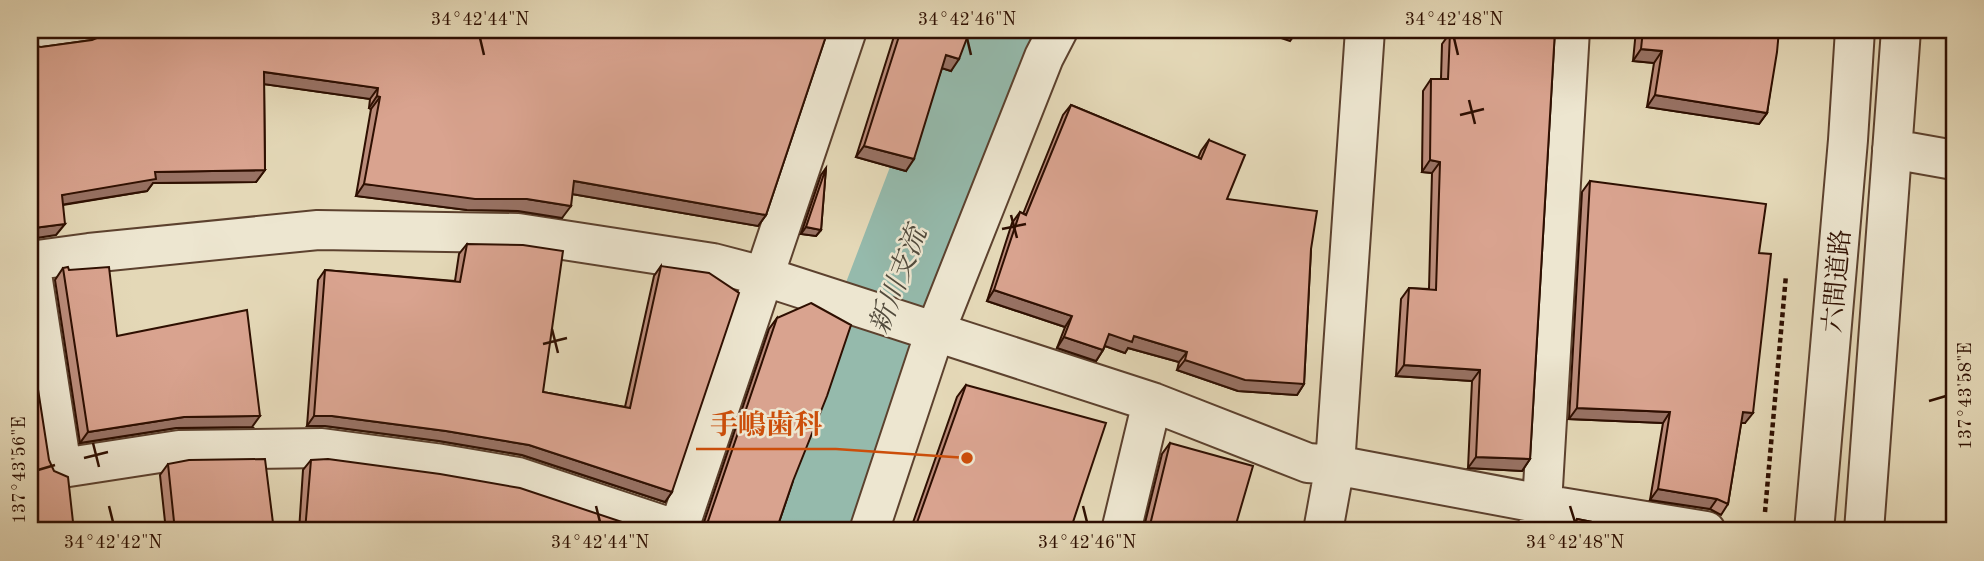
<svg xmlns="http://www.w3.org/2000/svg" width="1984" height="561" font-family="'Old Standard TT','Noto Serif JP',serif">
  <rect width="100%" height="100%" fill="#e4d8b7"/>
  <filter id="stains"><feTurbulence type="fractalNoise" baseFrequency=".00286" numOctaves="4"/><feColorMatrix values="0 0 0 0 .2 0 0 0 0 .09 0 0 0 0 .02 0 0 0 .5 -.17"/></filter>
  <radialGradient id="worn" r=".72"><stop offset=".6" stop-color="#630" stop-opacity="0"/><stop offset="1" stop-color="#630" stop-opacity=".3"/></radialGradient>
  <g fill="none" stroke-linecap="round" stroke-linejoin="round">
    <path stroke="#95baac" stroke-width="93" d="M801,531l191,-501"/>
    <g stroke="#5c412e" stroke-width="42">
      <path id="minor" d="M30,37l51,-7
        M1892,149l62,11
        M30,261l59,-8 229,-23 200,3 195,30 50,13 389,126 156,61 27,2 207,39 164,27
        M30,261l32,207 117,-18 143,-2 114,15 82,14 160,53
        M678,531l169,-501
        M869,531l66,-199 109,-275 14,-27
        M1121,531l31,-129
        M1323,531l12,-66 30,-435
        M1537,531l5,-27 28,-474
        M1814,531l34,-391 7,-110
        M1864,531l37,-501"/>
    </g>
    <path stroke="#2e0f01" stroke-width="4.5" stroke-dasharray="5 3.5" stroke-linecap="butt" d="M1765,512l21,-237"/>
    <use href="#minor" stroke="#ede6d0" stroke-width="38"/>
  </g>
  <path fill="#bb8c7b" stroke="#2e0f01" stroke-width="2" d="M102,30h726l-62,185 -8,11 -186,-32 -10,24 -44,-7 -51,-1 -111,-14 15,-87 -2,-1 1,-9 -106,-15 1,86 -9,12 -103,1 -6,8 -84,14 -7,30 -15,-188 51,-7 9,-4z
    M896,30h74l-19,41 -9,-3 -36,103 -50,-14z
    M1504,30h51l-25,429 -8,12 -54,-3 4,-87 -76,-5 5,-77 8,-11 20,1 3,-116 -10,-1 1,-81 8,-12h10l1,-35 8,-11 54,3z
    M1636,30h143l-12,83 -8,11 -112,-17 7,-44 -21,-2z
    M1071,105l127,53 3,-7 8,-11 18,59 84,50 -7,135 -7,11 -59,-4 -61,-21 2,-8 -51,-14 -3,5 -20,-7 -2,4 -7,11 -39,-13 8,-21 -78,-26 25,-78 8,-11 3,2 40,-99z
    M826,168l-5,62 -5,6 -15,-2 20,-59z
    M1590,181l169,72 -14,170h-4l-13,81 -7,11 -11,-6 -60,-9 13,-77 -94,-4 13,-227z
    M467,244l76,148 82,15 29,-131 7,-10 11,226 -7,10 -143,-47 -83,-14 -114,-15h-18l11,-146 7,-10 130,11 4,-27z
    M63,268l6,2 48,66 135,91 -76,1 -96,15 -25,-163z
    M777,318l16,163 -17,50h-75l68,-202z
    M966,385l104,146h-160l47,-134z
    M1170,443l64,88h-91l19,-77z
    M311,460l338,71h-350l4,-61z
    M168,464l106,67h-108l-6,-56z
    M1577,519l61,12h-69z"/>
  <path fill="#987264" stroke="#2e0f01" stroke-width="2" d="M1258,30h40l-8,11z
    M1641,49l21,2 -8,12 -21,-2z
    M946,55l13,4 -8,12 -13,-4z
    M264,72l114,16 -8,11 -114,-16z
    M1655,95l112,18 -8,11 -112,-17z
    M377,96l3,1 -9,12 -2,-1z
    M864,146l50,13 -8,12 -50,-14z
    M1430,160l10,2 -8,11 -10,-1z
    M265,170l-9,12 -103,1 -6,8 -93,15 8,-11 93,-23z
    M574,181l192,34 -8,11 -192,-33z
    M364,184l163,15 44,7 -9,12 -44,-7 -51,-1 -111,-14z
    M65,224l-9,11 -26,4v-9l4,-2z
    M806,227l15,3 -5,6 -15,-2z
    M994,290l78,26 -7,11 -78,-26z
    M1109,334l25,2 53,16 -8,10 -51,-14 -3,5 -23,-8z
    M1064,337l39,13 -7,11 -39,-13z
    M1185,360l119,24 -7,11 -59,-4 -61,-21z
    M1404,365l76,5 -8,11 -76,-5z
    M1577,408l93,4 -7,11 -94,-4z
    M1743,412l10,1 -8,10h-9z
    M260,416l-8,11 -76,1 -96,15 8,-11 96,-15z
    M314,416h18l114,15 83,14 143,47 -7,10 -143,-47 -83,-14 -114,-15h-18z
    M1476,457l54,2 -8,12 -54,-3z
    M1658,489l59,10 -7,10 -60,-9z"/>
  <path fill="#d9a38f" stroke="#2e0f01" stroke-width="2" d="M107,30h721l-62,185 -192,-34 -3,25 -44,-7h-52l-111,-15 16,-87 -3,-1 1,-8 -114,-16 1,98 -110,2 1,7 -94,16 3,29 -31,4 -4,2v-185l11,2 51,-7 10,-4z
    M901,30h69l-11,29 -13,-4 -32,104 -50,-13z
    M1511,30h44l-25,429 -54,-2 4,-87 -76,-5 5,-77 27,2 4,-128 -10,-2 1,-81h17l2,-46 61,3z
    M1643,30h136l-2,22 -10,61 -112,-18 7,-44 -21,-2z
    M1071,105l130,54 8,-19 36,15 -18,44 90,12 -6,38 -7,135 -59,-4 -60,-20 2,-8 -53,-16 -2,6 -23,-8 -6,16 -39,-13 8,-21 -78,-26 26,-78 6,3z
    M826,168l-5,62 -15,-3z
    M1590,181l176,23 -7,49 12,1 -18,159 -10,-1 -15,92 -11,-5 -59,-10 12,-77 -93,-4z
    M467,244l56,1 40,6 -20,141 87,16 31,-142 48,7 30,20 -67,199 -143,-47 -83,-14 -114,-15h-18l11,-146 135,12z
    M68,267l1,3 40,-3 8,69 130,-26 13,106 -76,1 -96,15 -25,-164z
    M811,303l40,22 -24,71 -34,85 -17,50h-72l2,-4 71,-209z
    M30,338l19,122 5,11 14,6 6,54h-44z
    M966,385l140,38 -36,108h-156z
    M1170,443l83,23 -19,65h-88l4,-6z
    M265,459l9,72h-99l-7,-67 21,-4z
    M328,459l112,15 80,14 129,43h-344l6,-71z
    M1577,519l61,12h-64z"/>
  <path fill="none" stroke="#2e0f01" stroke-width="2.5" d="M480,38l4,17M967,38l4,17M1454,38l4,17M1469,100l6,24M1460,115l24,-6M1011,215l6,23M1002,229l24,-5M552,329l6,24M543,344l24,-6M1929,401l17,-5M93,443l6,24M84,458l24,-6M38,470l17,-5M109,506l4,16M596,506l4,16M1083,506l4,16M1570,506l5,16"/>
  <g text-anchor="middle" stroke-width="5" stroke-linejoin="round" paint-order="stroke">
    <g font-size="26" fill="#2e0f01" stroke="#ede6d0">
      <text transform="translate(1836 281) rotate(-85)" y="9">六間道路</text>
    </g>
    <g font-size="28" font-style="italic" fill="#524b3d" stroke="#ede6d0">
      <text transform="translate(897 280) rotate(-69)" y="10">新川支流</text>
    </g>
  </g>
  <path fill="none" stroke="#cc4e0a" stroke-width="2.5" d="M967 458L836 449H696"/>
  <circle fill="#cc4e0a" stroke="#ede6d0" stroke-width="2.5" cx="967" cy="458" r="7"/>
  <g font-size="28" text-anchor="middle" font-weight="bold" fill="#cc4e0a" stroke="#ede6d0" stroke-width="5" stroke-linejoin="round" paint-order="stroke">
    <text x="766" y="434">手嶋歯科</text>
  </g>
  <rect width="1984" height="561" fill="none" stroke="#e4d8b7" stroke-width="77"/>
  <rect x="38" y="38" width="1908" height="484" fill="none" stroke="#2e0f01" stroke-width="2.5"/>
  <g font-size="18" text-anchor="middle" fill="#2e0f01">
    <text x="480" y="25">34°42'44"N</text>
    <text x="967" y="25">34°42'46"N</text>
    <text x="1454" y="25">34°42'48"N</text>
    <text transform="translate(1965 396) rotate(-90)" y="6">137°43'58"E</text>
    <text transform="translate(19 470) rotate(-90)" y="6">137°43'56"E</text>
    <text x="113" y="548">34°42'42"N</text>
    <text x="600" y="548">34°42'44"N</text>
    <text x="1087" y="548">34°42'46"N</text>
    <text x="1575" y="548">34°42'48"N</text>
  </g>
  <rect width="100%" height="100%" filter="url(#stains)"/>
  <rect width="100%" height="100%" fill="url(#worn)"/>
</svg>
